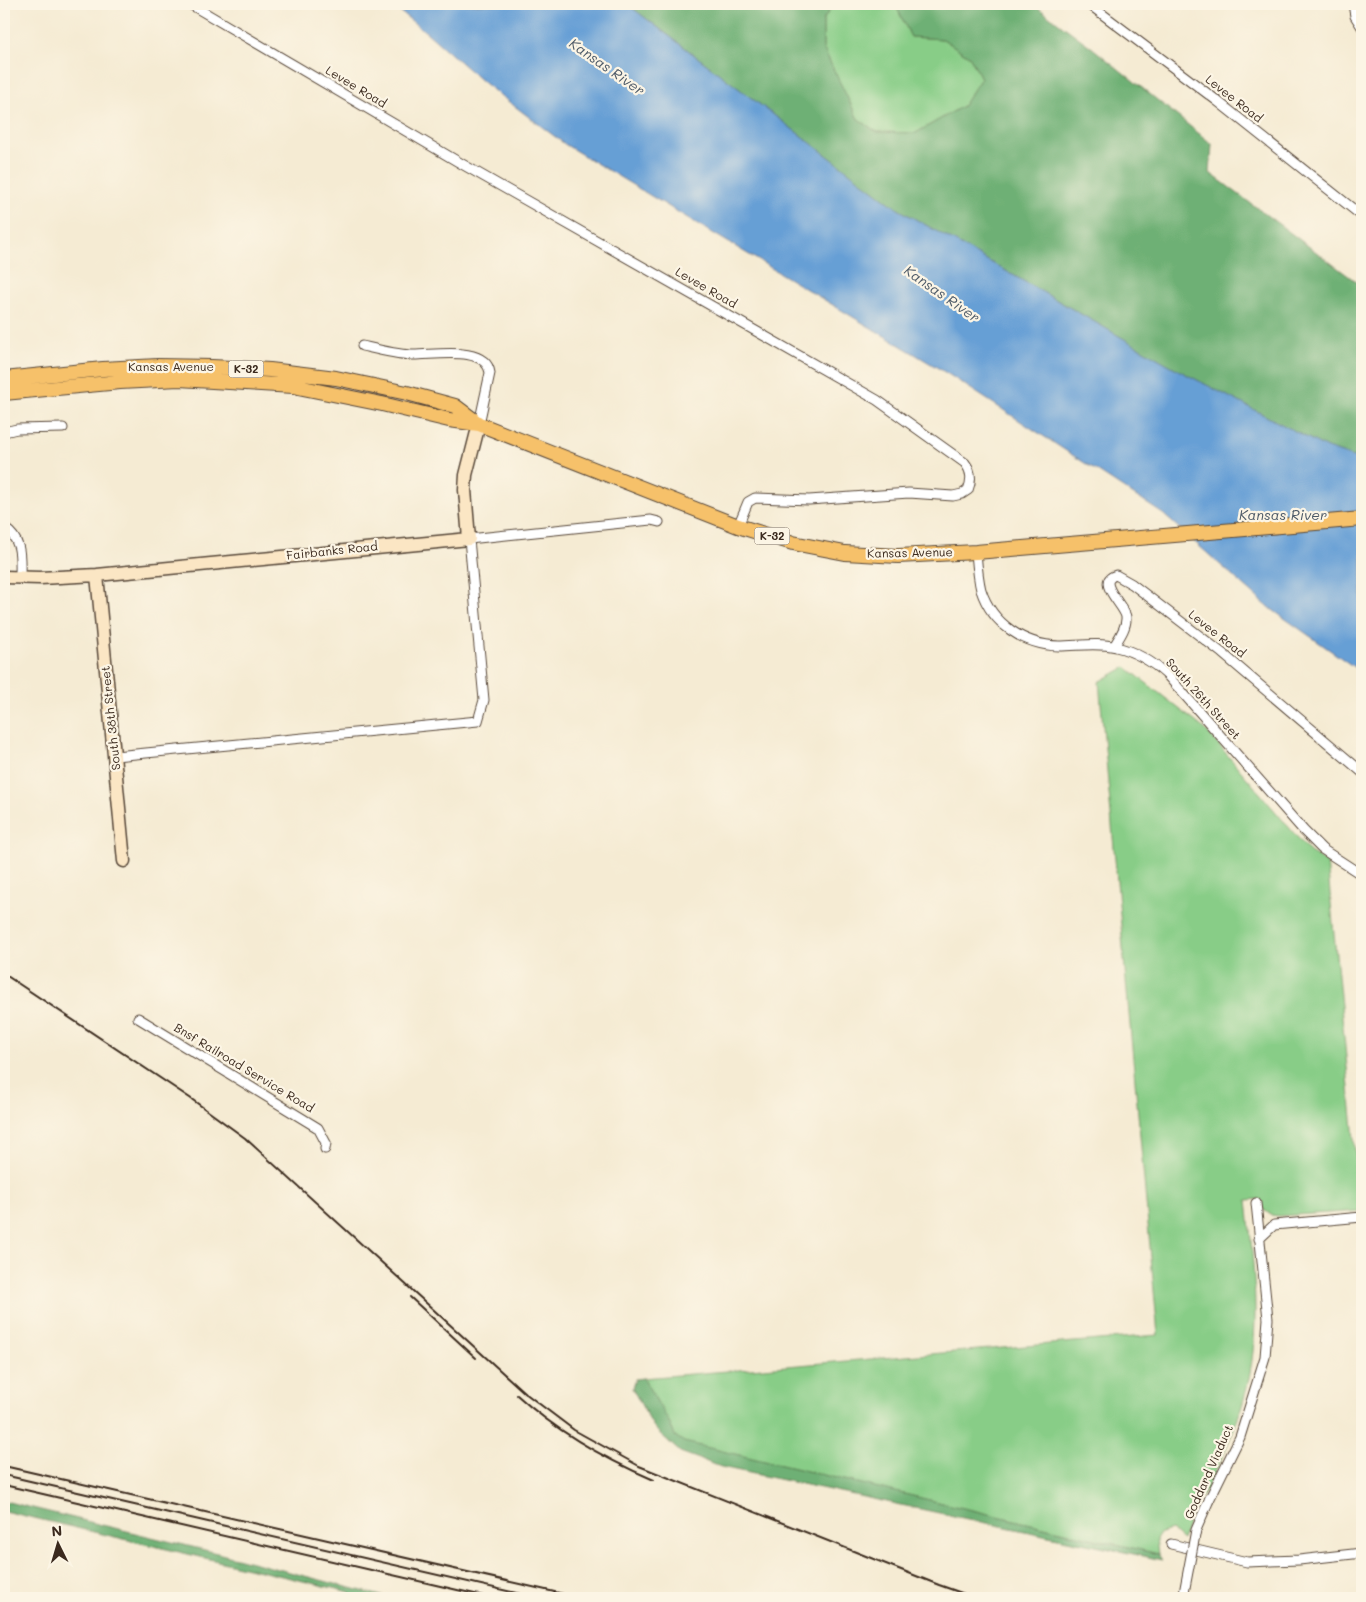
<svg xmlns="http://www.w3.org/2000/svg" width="1366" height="1602" font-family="Mali,sans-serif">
  <rect width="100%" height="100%" fill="#fcf5e5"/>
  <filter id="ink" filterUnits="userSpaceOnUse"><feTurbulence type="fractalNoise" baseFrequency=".02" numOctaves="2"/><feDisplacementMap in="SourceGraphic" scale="10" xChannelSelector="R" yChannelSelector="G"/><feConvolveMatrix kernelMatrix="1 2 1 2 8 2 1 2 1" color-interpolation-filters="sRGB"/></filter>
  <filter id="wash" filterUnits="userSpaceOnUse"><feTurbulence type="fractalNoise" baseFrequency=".0096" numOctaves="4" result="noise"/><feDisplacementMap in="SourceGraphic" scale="20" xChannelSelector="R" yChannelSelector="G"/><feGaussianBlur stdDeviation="1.12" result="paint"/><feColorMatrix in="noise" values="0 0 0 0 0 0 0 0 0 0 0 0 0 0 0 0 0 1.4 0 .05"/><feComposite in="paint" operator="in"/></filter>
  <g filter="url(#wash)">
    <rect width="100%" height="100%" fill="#f5ebd3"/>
    <path fill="#88cd87" stroke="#627c52" d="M834,4h61l16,33 32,2 27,18 11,21 -18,28 -47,27 -39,-1 -19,-13 -35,-70v-29z
      M1126,667l80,63 104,122 17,10 34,349 -83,5 -7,-1 -7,-5 -4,-11 -13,1c7,73 17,144 -8,215 -8,22 -17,43 -27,63 -11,21 -23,40 -29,62l-12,-10 -12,4 -3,5 2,15 -475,-112 -8,-6 -6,-14 -26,-44 515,-43 -59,-653z"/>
    <path fill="#6eb074" stroke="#546d49" d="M627,4h207l-11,16v28l35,71 19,13 39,1 47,-27 18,-28 -11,-21 -27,-18 -32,-2 -16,-33h138l57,42 122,98 -2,29 152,113v176l-3,-3 -32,-11 -147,-77 -282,-162z
      M643,1378l26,44 6,14 9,6 474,112 4,6 -441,-93 -41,-15 -26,-24 -22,-40 3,-9z
      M4,1501l213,52 172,45h-39v-6l-346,-81z"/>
    <path fill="#669fd5" stroke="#50647a" d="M390,4h237l271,205 282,162 147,77 32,11 3,3v212l-8,-7 -87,-61 -104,-92 -215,-140 -382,-229 -82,-62 -58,-51z"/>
  </g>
  <g filter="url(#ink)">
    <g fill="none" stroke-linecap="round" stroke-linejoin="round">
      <g stroke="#574739" stroke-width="11">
        <path id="street" d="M190,4l272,160 415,236 88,63c7,9 7,17 3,27l-6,4 -9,2 -44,-3 -100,7 -54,-2 -7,4 -10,24
          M1089,4l127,96 146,116
          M1353,4l2,12 7,11
          M362,346c17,4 32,8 49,9 21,1 75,-11 79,18l-11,51
          M4,432l13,-3 46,-1
          M4,528c19,12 16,30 16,50
          M976,552c1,12 2,26 5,38 11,34 43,55 78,56 19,0 39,-4 57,1 21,5 37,15 52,29l136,155 18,18 40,26
          M1114,646c5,-8 13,-19 12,-29 -1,-11 -32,-36 -10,-42l16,9 90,69 140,119
          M115,756l363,-35 6,-21 -15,-161 182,-19 8,2
          M138,1018l180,110 8,15 -1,6
          M1259,1239l15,-14 88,-8
          M1209,1500l31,-63 25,-80 3,-38 -12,-116
          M1171,1544l76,18 52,-2 63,-7"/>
      </g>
      <g stroke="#574739" stroke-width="15">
        <path id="secondary" d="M97,575l27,286
          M4,577l36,1 57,-3 372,-36 -4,-49 1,-15 13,-51"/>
      </g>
      <g stroke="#574739" stroke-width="16">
        <path id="primary" d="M4,379l99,-10 55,-3 54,1 58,3 66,8 71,15 48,13 24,18 259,102 55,17 52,10 53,3 78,-4 386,-33
          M4,393l116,-11 59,-3 114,7 89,18 67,16 30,4"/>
      </g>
      <use href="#street" stroke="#fff" stroke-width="9"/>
      <use href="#secondary" stroke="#fbe6c4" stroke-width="12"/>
      <use href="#primary" stroke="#f6c16b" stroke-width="14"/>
      <path stroke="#3b2a1e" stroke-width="2" d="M4,974l186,124 55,40 280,255 49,37 65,36 300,119 37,13
        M410,1297l66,61
        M517,1395c40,37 88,64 137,85
        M4,1466l577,132
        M4,1475l534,123
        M4,1485l488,113"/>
      <g stroke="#574739" stroke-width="11" stroke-linecap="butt">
        <path id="street-bridge" d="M1183,1598l13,-68 13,-30"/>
      </g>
      <use href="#street-bridge" stroke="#fff" stroke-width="9"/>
    </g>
  </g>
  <g text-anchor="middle" stroke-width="4.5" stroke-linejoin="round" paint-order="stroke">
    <g fill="#fcf5e5" stroke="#75675a" stroke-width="1">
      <rect x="228.5" y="360.5" width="35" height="17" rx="4"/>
      <rect x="754.5" y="527.5" width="35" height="17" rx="4"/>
    </g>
    <g font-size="11" font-weight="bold" fill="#3b2a1e">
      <text x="246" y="373">K-32</text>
      <text x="772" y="540">K-32</text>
    </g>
    <g font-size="12" fill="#3b2a1e" stroke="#fcf5e5">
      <text transform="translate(356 87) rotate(31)" y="4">Levee Road</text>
      <text transform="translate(1234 99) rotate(38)" y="4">Levee Road</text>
      <text transform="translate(706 288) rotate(30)" y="4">Levee Road</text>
      <text x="171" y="371">Kansas Avenue</text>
      <text transform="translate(332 551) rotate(-6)" y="4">Fairbanks Road</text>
      <text transform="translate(910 553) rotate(-1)" y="4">Kansas Avenue</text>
      <text transform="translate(1217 634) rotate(38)" y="4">Levee Road</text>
      <text transform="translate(1203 699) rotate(48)" y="4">South 26th Street</text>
      <text transform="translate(111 718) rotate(-96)" y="4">South 38th Street</text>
      <text transform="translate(244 1068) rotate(31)" y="4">Bnsf Railroad Service Road</text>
      <text transform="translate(1209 1472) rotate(-66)" y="4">Goddard Viaduct</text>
    </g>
    <g font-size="14" font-style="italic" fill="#4c5967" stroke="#fcf5e5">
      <text transform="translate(607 67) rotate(35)" y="5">Kansas River</text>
      <text transform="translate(942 294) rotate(35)" y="5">Kansas River</text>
      <text x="1283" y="520">Kansas River</text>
    </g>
  </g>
  <rect width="1366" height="1602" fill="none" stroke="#fcf5e5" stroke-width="20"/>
  <g transform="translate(58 1544) rotate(355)" stroke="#fcf5e5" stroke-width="4" paint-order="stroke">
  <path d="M0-4L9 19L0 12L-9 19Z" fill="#3b2a1e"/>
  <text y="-8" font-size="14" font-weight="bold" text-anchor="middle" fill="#3b2a1e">N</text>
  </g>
</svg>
